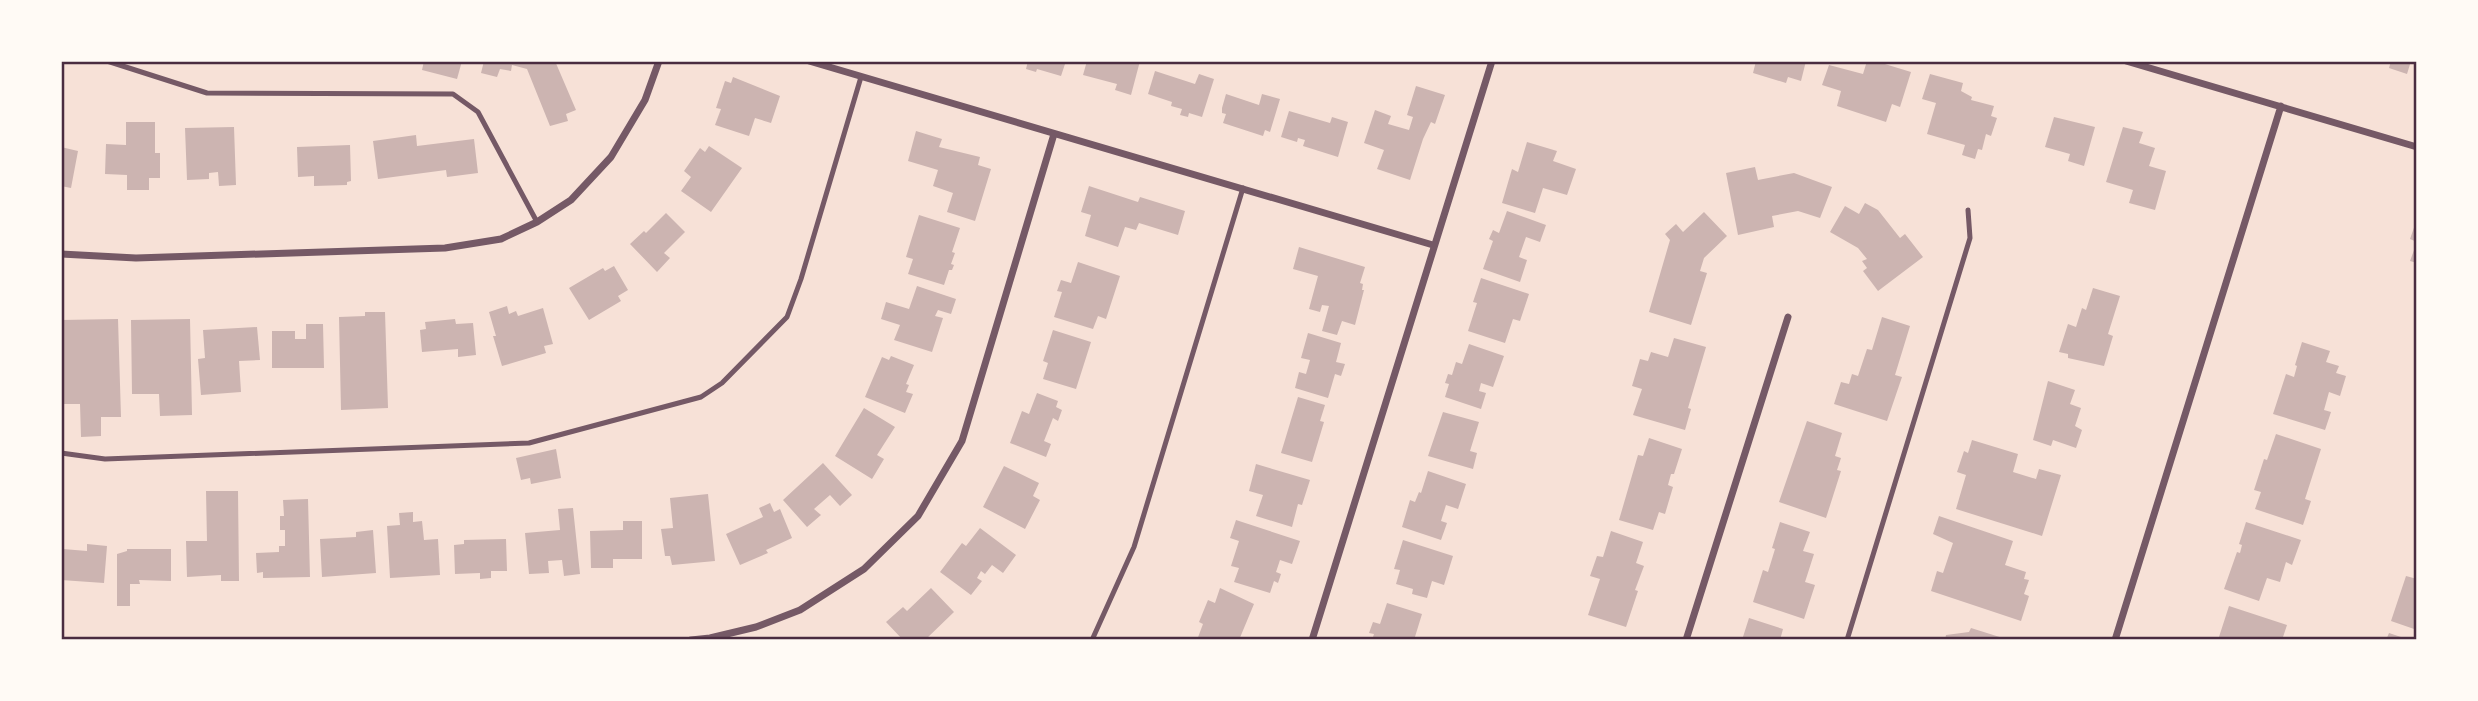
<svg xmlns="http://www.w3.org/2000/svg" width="2478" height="701" font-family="'Times New Roman',serif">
  <rect width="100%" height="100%" fill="#f7e1d7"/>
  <path fill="#ccb4b1" d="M424,61h38l-5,18 -35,-9z
    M484,61h71l21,49 -10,4 2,7 -18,5 -23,-57 -15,-4 -1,6 -11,-2 -3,8 -16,-4z
    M1028,61h38l-5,15 -24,-7 -1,3 -10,-3z
    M1087,61h53l-9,34 -16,-5 2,-6 -34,-9z
    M1756,61h50l-5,20 -13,-4 -2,6 -33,-10z
    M1867,61h8l36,11 -11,35 -8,-3 -6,18 -49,-16 4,-15 -19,-6 7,-20 34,9z
    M2391,61h20l-4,13 -18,-6z
    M1155,71l40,13 4,-10 15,5 -12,38 -13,-4 -1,4 -8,-2 2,-6 -11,-3 1,-4 -24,-8z
    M1930,74l33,9 -2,8 11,6 -1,3 23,6 -3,10 6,2 -6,18 -5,-2 -4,16 -4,-1 -3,10 -13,-4 3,-10 -38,-11 9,-31 -14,-4z
    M733,77l47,19 -9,27 -16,-5 -6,18 -34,-11 6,-16 -5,-1 9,-27 6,2z
    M1416,86l29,9 -10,29 -4,-2 -8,17 -13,41 -33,-11 7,-19 -20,-7 11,-33 16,6 -3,8 21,6 4,-13 -6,-2z
    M1226,94l33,11 3,-11 18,5 -10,33 -5,-2 -2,6 -40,-13 3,-9 -4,-1v-5z
    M1289,111l41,12 2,-6 16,5 -10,35 -35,-11 2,-6 -7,-2 -1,4 -16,-5z
    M2054,117l41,10 -11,39 -16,-5 2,-7 -25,-7z
    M126,122h29v31h5v25h-11v12h-22v-15l-22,-1 1,-30 20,1z
    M234,127l2,58 -17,1 -1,-14 -9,1v6l-22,1 -2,-52z
    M2123,127l20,5 -4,11 16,5 -6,18 17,5 -11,39 -26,-7 4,-13 -27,-8z
    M916,131l26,8 -3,8 41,10 -2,8 13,4 -16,52 -28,-9 6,-19 -20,-7 5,-16 -30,-9z
    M416,135l1,11 57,-7 4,34 -31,4 -1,-7 -68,9 -5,-38z
    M1527,142l30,9 -4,10 23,8 -9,26 -24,-7 -8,25 -33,-10 10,-34 6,3z
    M350,145l1,36 -4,1v3l-33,1v-10l-16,1 -1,-30z
    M709,146l33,22 -31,44 -30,-21 10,-14 -7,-6 16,-23 5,4z
    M61,147l17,4 -7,37 -10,-2z
    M1755,167l3,13 36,-7 38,14 -12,31 -22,-7 -26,5 2,11 -36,8 -12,-62z
    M1089,186l49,16 2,-5 45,14 -7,24 -39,-12 -3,7 -11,-3 -7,20 -33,-11 6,-21 -10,-3z
    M1865,203l13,7 22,28 5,-4 18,23 -45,34 -15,-20 4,-3 -5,-7 5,-2 -9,-11 -28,-16 15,-26 14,8z
    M1507,211l39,14 -6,17 -14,-5 -7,20 8,3 -7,22 -37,-13 10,-28 -4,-2 4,-9 6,3z
    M1704,212l23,24 -23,22 -4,13 7,2 -16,52 -42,-13 21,-72 -5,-6 11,-10 7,8z
    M666,213l19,19 -21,21 6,5 -13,14 -27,-28 14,-13 2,2z
    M919,215l41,13 -8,24 3,1 -4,11 3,1 -2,5h-3l-5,15 -36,-11 5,-15 -7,-2z
    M2417,219v23l-7,-3z
    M2417,242v21l-7,-2z
    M1299,247l66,20 -5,16 3,1 -1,6h2l-9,35 -13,-4 -5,14 -15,-4 7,-25 -7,-1 -2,7 -11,-3 9,-33 -25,-7z
    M1078,262l42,14 -14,43 -8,-3 -5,13 -39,-12 8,-25 -5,-1 4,-11 10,3z
    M614,266l14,24 -10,6 3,5 -32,19 -20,-32 34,-20 2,3z
    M1481,278l48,16 -9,27 -7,-2 -8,24 -37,-12 9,-28 -4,-1z
    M917,286l39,13 -5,15 -13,-4 -3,6 8,2 -11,34 -38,-12 6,-15 -19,-6 5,-17 23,7z
    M2093,288l27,8 -12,38 5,2 -9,30 -36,-8v-4l-9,-2 9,-28 8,3 6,-19 4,2z
    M507,306l2,8 7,-3 2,5 25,-8 10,36 -9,2 2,7 -44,13 -9,-30h3l-7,-24z
    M365,312h20l3,96 -47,2 -2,-93 26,-1z
    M1882,317l28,9 -15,49 7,2 -15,44 -53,-17 7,-22 8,2 3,-10 6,2 9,-27 5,1z
    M118,319l3,98h-20v19l-20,1 -1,-33h-17l-2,-84z
    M190,319l2,96 -32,1 -1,-22h-27l-1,-74z
    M455,319l1,5 17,-1 3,32 -18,2v-8l-36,3 -2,-22 6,-1 -1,-7z
    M306,324h17l1,44h-52v-37h23v8h11z
    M257,327l3,33 -21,1 2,31 -40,3 -3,-36 7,-1 -2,-28z
    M1053,330l38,12 -15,47 -33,-10 5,-16 -5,-2z
    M1308,333l33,10 -5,19 9,2 -4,12 -6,-2 -7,24 -33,-10 4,-16 7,2 4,-14 -9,-2z
    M1674,338l32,9 -18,61 3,1 -6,21 -52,-15 9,-26 -10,-3 8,-27 8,2 3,-9 17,5z
    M2302,342l28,9 -4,11 13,4 -3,7 10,3 -6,20 -11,-4 -5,18 7,2 -6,18 -52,-16 13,-40 8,3 3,-11 -2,-1z
    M1469,344l35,12 -11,31 -12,-4 -2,8 7,2 -5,16 -36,-12 4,-13 -4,-1 3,-9 4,1 4,-13 6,2z
    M891,356l23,9 -8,19 3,1 -3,7 7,2 -8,19 -40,-16 17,-40 7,3z
    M2048,381l27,9 -5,14 11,4 -6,18 7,4 -6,18 -23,-8 -2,6 -18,-6z
    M1037,393l21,8 -2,6 6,3 -4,11 -5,-3 -9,23 7,3 -5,13 -36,-14 12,-32 7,3z
    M1298,397l27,8 -5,16 4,1 -12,40 -31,-9z
    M864,408l31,19 -18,28 7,4 -12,20 -37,-23z
    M1443,412l36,10 -9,29 7,2 -4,16 -45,-13z
    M1807,421l35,12 -7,23 6,2 -4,12 4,1 -15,47 -47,-16z
    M2276,434l45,15 -16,50 6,2 -8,24 -48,-16 6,-17 -7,-2 10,-31 3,1z
    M1649,438l33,11 -8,25h-3l-3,11 5,2 -8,27 -6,-2 -6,18 -34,-10 19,-65 5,1z
    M1972,440l46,14 -5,18 23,7 3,-10 22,6 -19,61 -86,-27 10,-34 -9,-3 7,-21 4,2z
    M556,449l5,29 -30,6 -1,-6 -9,2 -5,-22z
    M823,463l29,32 -12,11 -10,-11 -16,14 7,6 -14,12 -24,-27z
    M1256,464l54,16 -8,25 -4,-1 -6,23 -36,-11 7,-21 -14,-4z
    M1004,466l35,17 -6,13 7,4 -15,29 -42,-22z
    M1428,471l38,13 -8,25 -12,-4 -5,16 6,2 -6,17 -39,-13 8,-27 5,2 4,-10 2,1z
    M206,491h32l1,90h-18v-6l-34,2 -1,-36h21z
    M708,494l7,67 -43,4 -2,-9h-5l-4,-27 12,-1 -3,-30z
    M308,499l2,78 -47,1v-6l-6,1 -1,-20 23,-1v-6h6v-16h-5v-14h4l-1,-16z
    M770,503l4,9 6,-3 12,29 -26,12 2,3 -28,12 -14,-31 37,-17 -4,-9z
    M573,508l7,66 -16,2 -2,-16 -14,1 1,12 -20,1 -4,-41 35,-3 -2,-21z
    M413,512v10l9,-1 2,19 14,-1 2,36 -50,3 -3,-52 13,-1 -1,-12z
    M1939,516l74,25 -8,24 21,7 -2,7 5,1 -5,14 5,2 -8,25 -90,-30 6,-20 6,2 10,-30 -20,-9z
    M1236,520l64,21 -8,23 -12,-4 -4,12 5,2 -3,9 -4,-2 -4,12 -36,-11 5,-14 -8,-2 8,-25 -9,-3z
    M623,521h19v38h-29v9h-22l-1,-37 33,-1z
    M1780,522l30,10 -7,19 11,3 -9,28 10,3 -11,34 -51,-17 10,-32 5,2 7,-23 -3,-1z
    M2246,522l55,18 -9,25 -6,-3 -6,20 -13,-4 -8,23 -35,-12 13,-37 3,1 2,-8 -3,-1z
    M980,528l36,27 -13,18 -11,-8 -7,9 -4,-3 -4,7 5,3 -11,14 -31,-23 22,-29 4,3z
    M373,530l3,43 -54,4 -2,-38 36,-2v-5z
    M1611,531l32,11 -7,21 8,3 -9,24 3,1 -12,36 -38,-12 12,-36 -10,-3 7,-20 6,1z
    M506,539l1,32h-16v7l-11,1v-6l-25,1 -1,-29 10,-1v-4z
    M1403,540l50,16 -9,29 -12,-4 -5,17 -15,-4 1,-5 -17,-5 4,-14 -6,-1z
    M87,544l20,2 -3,37 -43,-3v-28h2v-3l24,2z
    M127,549h44v32l-32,-1 1,4h-10v22h-13v-52l10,-3z
    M2406,576l11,3v51l-26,-9z
    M931,588l23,24 -29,28h-22l-17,-18 17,-15 4,4z
    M1220,588l34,16 -15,36h-42l6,-16 -4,-2 9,-22 7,3z
    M1387,603l35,11 -8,26h-42l2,-6 -5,-1 4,-11 7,2z
    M2229,606l58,19 -5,15h-64z
    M1749,618l34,11 -3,11h-38z
    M1971,628l35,11v1h-61l1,-5 23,-3z
    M2389,633l18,6v1h-21z"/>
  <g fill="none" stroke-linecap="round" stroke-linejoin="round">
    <path stroke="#755966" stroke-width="5" d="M107,61l100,32 246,1 25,18 59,110
      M61,453l44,6 424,-16 172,-46 21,-14 65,-66 14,-38 60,-202
      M1092,640l42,-93 109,-359
      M1847,640l123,-402 -2,-28"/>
    <path stroke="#755966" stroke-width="7" d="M809,61l624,184
      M2126,61l291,86
      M61,254l75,4 309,-10 56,-9 36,-17 34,-22 40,-43 34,-57 14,-39
      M691,640l19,-2 46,-11 44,-17 64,-41 54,-53 44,-75 92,-307
      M1312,640l180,-579
      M1686,640l102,-323
      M2115,640l166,-534"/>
  </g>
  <rect width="2478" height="701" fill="none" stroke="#fffaf5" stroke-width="126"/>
  <rect x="63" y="63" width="2352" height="575" fill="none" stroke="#4a2c40" stroke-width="2.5"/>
</svg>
